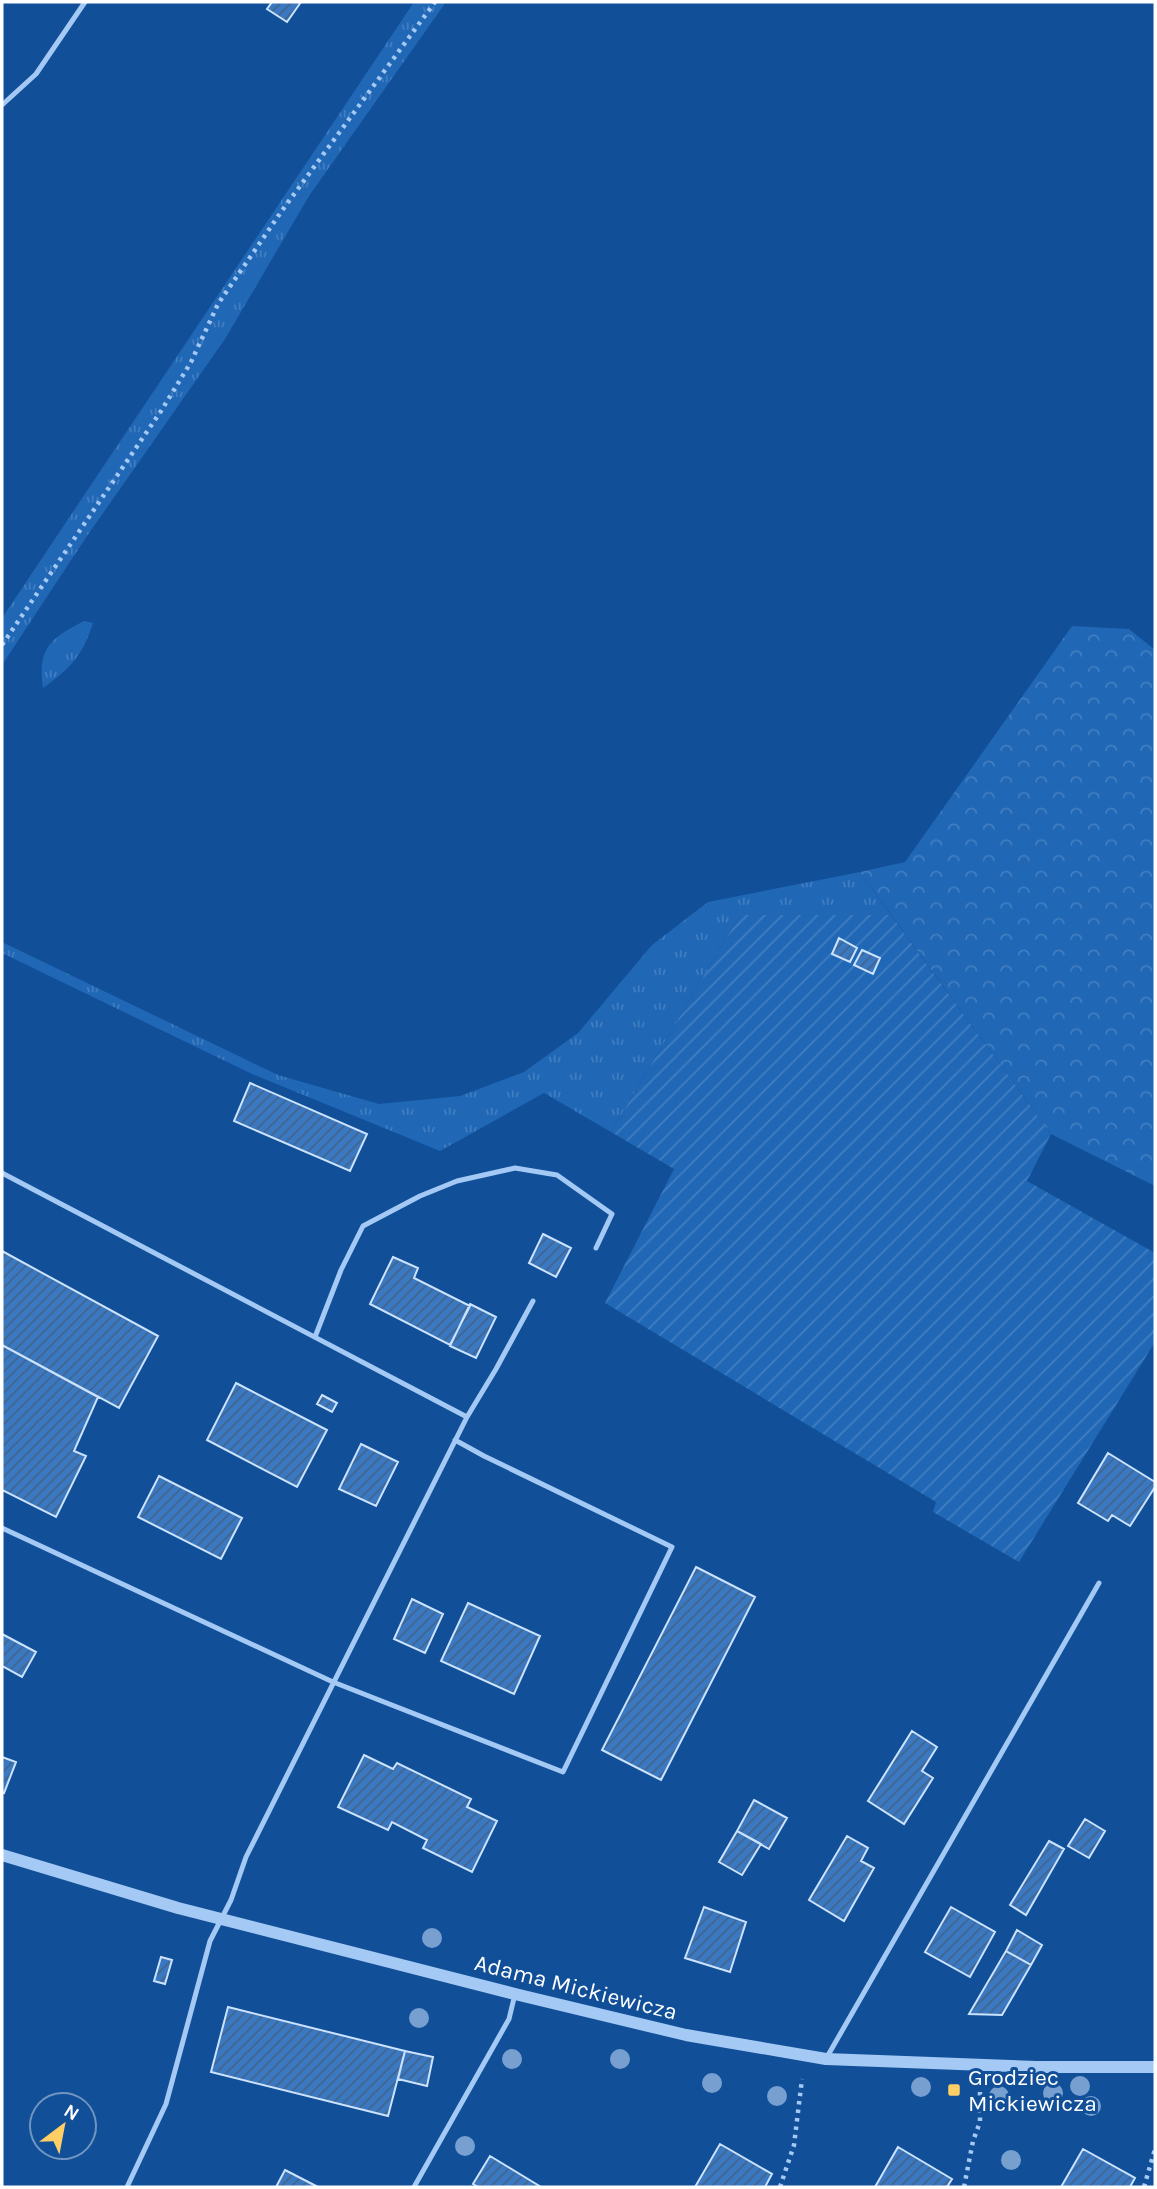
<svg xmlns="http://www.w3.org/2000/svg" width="1157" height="2189" font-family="Karla,sans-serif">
  <defs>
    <pattern id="grass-tufts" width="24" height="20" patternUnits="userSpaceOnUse" patternTransform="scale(1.75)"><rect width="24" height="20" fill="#2067b6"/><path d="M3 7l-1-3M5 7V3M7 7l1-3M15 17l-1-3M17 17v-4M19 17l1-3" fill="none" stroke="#417ec1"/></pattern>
    <pattern id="forest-crowns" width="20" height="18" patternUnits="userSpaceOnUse" patternTransform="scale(1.75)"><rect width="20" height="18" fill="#2067b6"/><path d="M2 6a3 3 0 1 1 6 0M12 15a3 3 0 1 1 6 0" fill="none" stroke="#417ec1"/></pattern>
    <pattern id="garden-furrows" width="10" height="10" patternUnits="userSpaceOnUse" patternTransform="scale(1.75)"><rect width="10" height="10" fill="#2067b6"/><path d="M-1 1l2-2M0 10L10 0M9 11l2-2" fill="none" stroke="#417ec1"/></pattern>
    <pattern id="building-hatch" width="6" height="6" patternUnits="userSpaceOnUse" patternTransform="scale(1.75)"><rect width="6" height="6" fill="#3a78c1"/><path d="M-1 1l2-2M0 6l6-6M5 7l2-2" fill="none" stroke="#42648c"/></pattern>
  </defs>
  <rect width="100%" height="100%" fill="#114f98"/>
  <path fill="url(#grass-tufts)" d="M414,2h32l-137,194 -84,143 -138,197 -85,129v-47z
    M84,621l9,2c-10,32 -23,46 -50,65 -6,-40 8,-50 41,-67z
    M860,872l31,43h-151l-129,217 -67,-39 -104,58 -188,-77 -250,-121v-11l276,133 101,29 81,-8 64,-24 54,-39 74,-88 56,-43z"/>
  <path fill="url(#forest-crowns)" d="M1072,626l57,3 26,21v536l-104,-52 -191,-262 45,-10z"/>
  <path fill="url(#garden-furrows)" d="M740,915h151l160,219 -24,47 128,72v89l-136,220 -86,-50 3,-10 -331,-199 69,-134 -63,-37z"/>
  <path fill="url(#building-hatch)" stroke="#cbe3fe" stroke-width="2" d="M272,2h29l-14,20 -20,-13z
    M839,938l18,10 -7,14 -18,-8z
    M862,950l18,8 -7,16 -19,-9z
    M250,1083l117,51 -17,37 -116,-50z
    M543,1234l28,14 -15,29 -27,-14z
    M2,1251l156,85 -39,72 -117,-63z
    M393,1257l25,11 -4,10 56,28 -20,39 -80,-41z
    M470,1304l26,13 -20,41 -26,-12z
    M2,1345l96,52 -24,54 12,5 -30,61 -54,-27z
    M236,1383l91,47 -30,57 -90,-47z
    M322,1395l15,8 -5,9 -15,-8z
    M361,1444l37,18 -22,44 -37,-17z
    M1108,1453l47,29v5l-25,39 -18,-11 -4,6 -30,-18z
    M159,1476l83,42 -21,41 -83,-42z
    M696,1567l59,30 -94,183 -59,-30z
    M412,1599l31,15 -18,39 -31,-14z
    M468,1603l72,33 -26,58 -73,-33z
    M2,1634l34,18 -14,25 -20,-11z
    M912,1731l25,16 -15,24 11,7 -29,46 -36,-23z
    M364,1755l29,14 4,-6 74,36 -4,8 30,14 -25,51 -49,-24 4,-8 -35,-18 -4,8 -50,-23z
    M2,1757l14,5 -12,31 -2,-1z
    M754,1800l33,18 -18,31 -32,-18z
    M1085,1819l20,12 -16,27 -21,-12z
    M737,1831l24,13 -19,31 -23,-13z
    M847,1836l21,12 -7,13 13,7 -30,53 -35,-21z
    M1049,1841l15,8 -38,66 -16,-10z
    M704,1907l42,15 -16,50 -45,-14z
    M951,1907l44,25 -25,45 -45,-25z
    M1017,1930l25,15 -11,20 -25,-14z
    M1006,1951l25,14 -29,50 -33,-1z
    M161,1957l11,3 -7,24 -11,-3z
    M228,2007l177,44 -17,65 -177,-44z
    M405,2051l28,6 -6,29 -29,-7z
    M720,2144l52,30 -7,13h-70z
    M898,2147l54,32 -5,8h-72z
    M1083,2149l52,29 -5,9h-69z
    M490,2156l51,31h-63l-5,-3z
    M285,2170l33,17h-42z"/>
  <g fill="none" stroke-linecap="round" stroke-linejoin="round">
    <path stroke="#a3c9f4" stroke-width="4.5" stroke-dasharray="3.5 5" stroke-linecap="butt" d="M2,645l159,-234 30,-49 27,-58 63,-92 154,-210
      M780,2187l14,-42 8,-66
      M964,2187l9,-46 7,-19v-36
      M1144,2187l11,-38"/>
    <path stroke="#a3c9f4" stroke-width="5" d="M2,105l34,-31 49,-72
      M2,1173l465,244
      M315,1337l26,-67 22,-44 57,-30 37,-15 58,-13 42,7 55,39 -16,34
      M2,1528l331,154 230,90 109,-225 -188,-91 -29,-16
      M827,2057l272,-474
      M127,2187l39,-83 44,-163 21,-41 15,-43 221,-440 29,-48 37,-68
      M414,2187l95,-168 6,-25"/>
    <path stroke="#a3c9f4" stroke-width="12" d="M2,1855l176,53 337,86 171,41 140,24 210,8h119"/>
  </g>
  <g fill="#77a0d0">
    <circle cx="432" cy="1938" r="10"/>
    <circle cx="419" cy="2018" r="10"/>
    <circle cx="512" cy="2059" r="10"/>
    <circle cx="620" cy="2059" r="10"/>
    <circle cx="712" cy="2083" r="10"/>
    <circle cx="1080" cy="2086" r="10"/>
    <circle cx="921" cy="2087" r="10"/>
    <circle cx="1053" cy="2093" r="10"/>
    <circle cx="777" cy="2096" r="10"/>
    <circle cx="999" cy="2096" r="10"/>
    <circle cx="1091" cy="2106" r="10"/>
    <circle cx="465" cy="2146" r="10"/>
    <circle cx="1011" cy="2160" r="10"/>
  </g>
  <rect fill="#ffcf66" stroke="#114f98" stroke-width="2.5" x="947" y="2083" width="14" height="14" rx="3.5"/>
  <g text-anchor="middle" stroke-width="6" stroke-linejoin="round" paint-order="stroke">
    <g font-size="23" fill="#fff" stroke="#114f98">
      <text transform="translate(576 1987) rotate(14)" y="8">Adama Mickiewicza</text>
    </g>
    <g font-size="23" fill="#fff" stroke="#114f98" text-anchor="start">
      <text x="968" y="2085">Grodziec<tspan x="968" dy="26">Mickiewicza</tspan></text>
    </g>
  </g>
  <rect width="1157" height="2189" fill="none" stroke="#ffffff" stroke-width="7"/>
  <g transform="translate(63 2126) rotate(32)"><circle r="33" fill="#114f98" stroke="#7095c1" stroke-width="2"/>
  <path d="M0-5L12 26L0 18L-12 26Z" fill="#ffcf66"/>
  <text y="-10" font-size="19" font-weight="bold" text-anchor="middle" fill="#ffffff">N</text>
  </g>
</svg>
